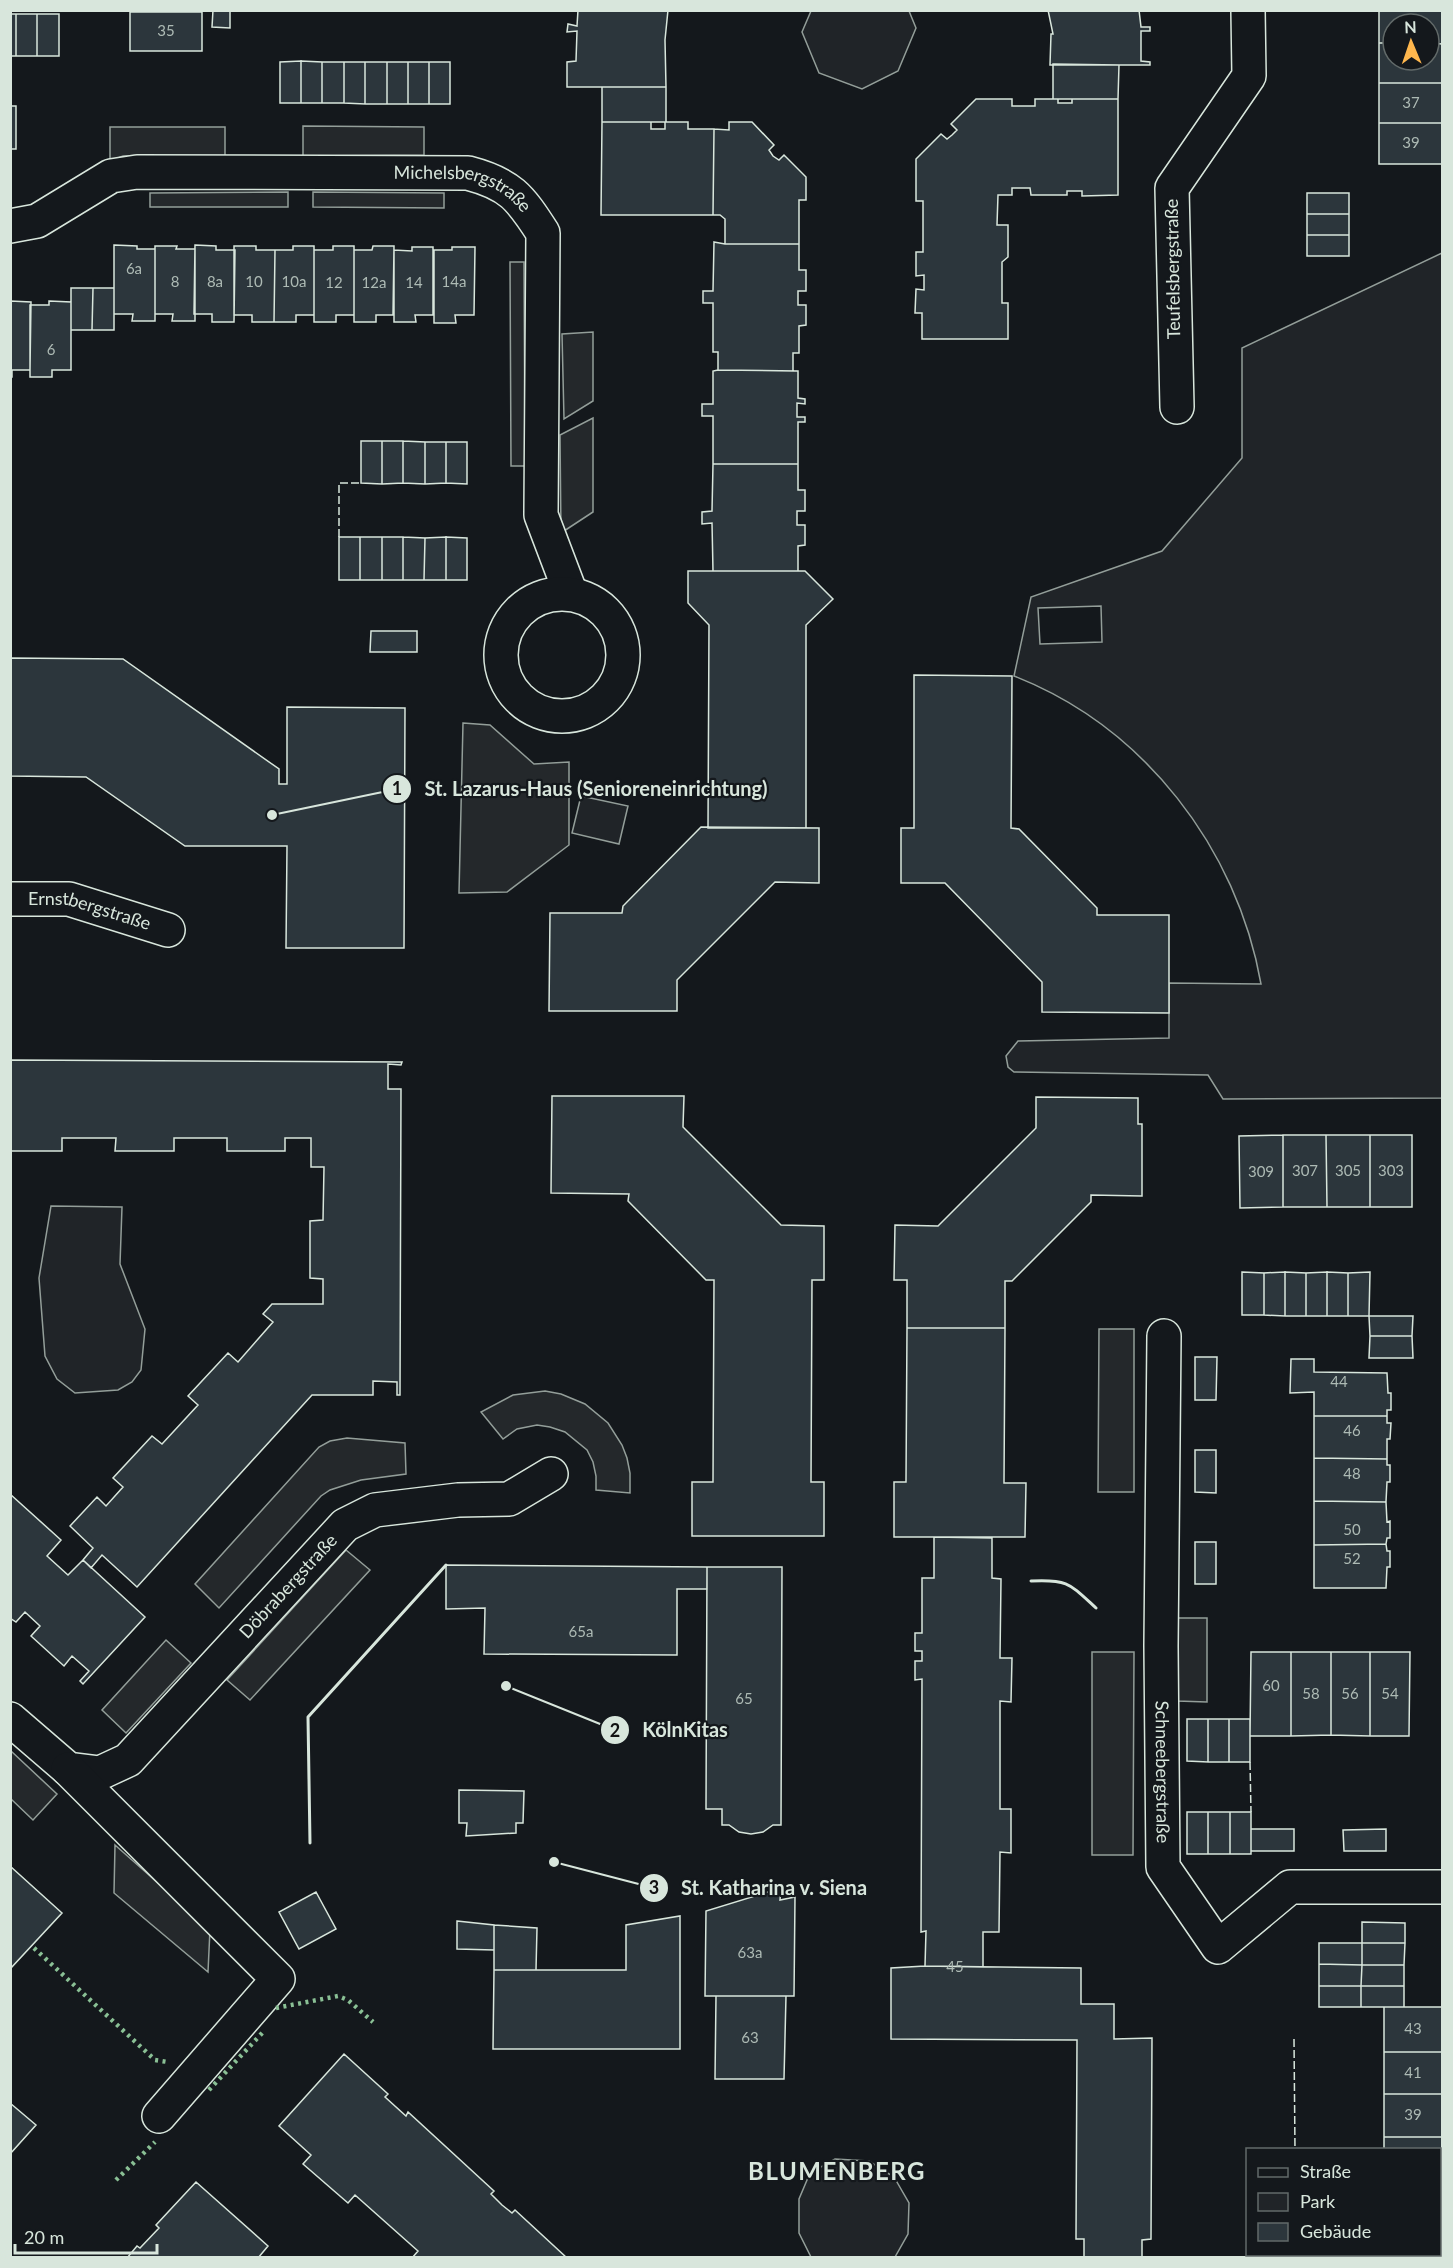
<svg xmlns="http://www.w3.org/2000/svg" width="1453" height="2268" font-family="Lato,sans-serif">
  <rect width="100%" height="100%" fill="#14181c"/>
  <path fill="#202428" stroke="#939e99" stroke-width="1.5" fill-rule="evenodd" d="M811,11h98l7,17 -18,43 -36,18 -43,-16 -17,-41z
    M1442,253v845l-219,1 -15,-24 -194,-3 -6,-5 -2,-11 12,-15 151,-3v-55l92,1c-24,-136 -117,-257 -247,-308l17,-79 131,-46 80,-93v-110zM1101,606l1,36 -62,2 -2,-36z
    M581,796l47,10 -9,38 -47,-11z
    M51,1206l71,1 -2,57 25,65 -4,41 -9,12 -14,8 -43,3 -18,-14 -12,-23 -6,-78z
    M835,2159l34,2 25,16 15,26 -1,31 -13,23h-84l-12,-24v-34l11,-26z"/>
  <path fill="#24282b" stroke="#939e99" stroke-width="1.5" d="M303,126l121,1v28l-121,1z
    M110,127h115v29h-102l-13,5z
    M288,192v15h-138v-14z
    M313,192l131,1v15l-131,-1z
    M510,262h14l1,204h-14z
    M593,332v69l-29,18 -2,-85z
    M593,418v94l-32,21 -1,-98z
    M463,723l27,2 44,39 35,-2v83l-62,47 -48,1z
    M1099,1329h35v163h-36z
    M545,1391l16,3 24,10 23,19 14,22 5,13 3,15v20l-34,-3v-14l-3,-14 -6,-12 -22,-18 -15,-5 -13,-2 -20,4 -14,10 -22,-27 32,-17z
    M347,1438l58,5 1,31 -45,6 -31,10 -9,6 -102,112 -24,-24 124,-137 11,-6z
    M346,1550l24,20 -120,130 -23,-20z
    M1177,1618h30v84l-30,-1z
    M166,1640l25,23 -65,70 -24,-23z
    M1092,1652h42l-1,203h-41z
    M11,1751l46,43 -24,26 -22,-21z
    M115,1845l95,84 -2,43 -94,-79z"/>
  <path fill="#2c363c" stroke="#d8e6dc" stroke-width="1.5" d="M130,10h72v2h-72z
    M213,10h17v18l-18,-1z
    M578,10h90l-3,30 1,47h-99v-25l9,-1 1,-30 -10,1 1,-8 9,2z
    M1048,10h91l2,17h9v4h-9v30l9,1v3h-100l1,-31h2z
    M1379,10h63v34l-13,-1v-19h-36v19h-14z
    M130,12h72v39h-72z
    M10,14h6v42h-6z
    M16,14h21v42h-21z
    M37,14h22v42h-22z
    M1379,43h14v17h36v-17l13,1v39h-63z
    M301,61v42h-21v-41z
    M301,61l21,1v41h-21z
    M322,62h22v41h-22z
    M344,62h21v42l-21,-1z
    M365,62h22v42h-22z
    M387,62h21v42h-21z
    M408,62h21v42h-21z
    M429,62h21v42h-21z
    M1053,64l66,1 -1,34h-65z
    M1379,83h63v40h-63z
    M602,87h64v35h-64z
    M976,99h36v7h23v-7h23v4h14v-4h46v96l-36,1v-5h-15v4h-36l-1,-7h-18v7h-14l-1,30h11v32l-6,5v41h6v36h-86v-26h-7l1,-24 8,1v-15l-8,1v-24h7v-51h-7v-42l25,-25 6,5 5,-4 5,-5 -6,-6z
    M10,106h6v43h-6z
    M602,122h49v7h14v-7h23v7h26l-1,86h-112z
    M729,122h23l22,23 -5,5 4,6 6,4 5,-5 22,22v23h-7v44h-74v-25l-5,-4h-7l1,-86 15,1z
    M1379,123h63v41h-63z
    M1307,193h42v21h-42z
    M1307,214h42v21h-42z
    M1307,235h42v21h-42z
    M714,242l11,2h74v26h7v21h-8v14h8v20l-7,1v27h-6v18l-75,-1v-18h-5v-49h-10v-12h10z
    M114,245l23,1v3h18v72h-23l1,-7h-19z
    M195,245l21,1v4h19l-1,72h-22v-8h-18z
    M155,246h22l-1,3h19v72h-23l1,-7h-18z
    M234,246h22v4h19l-1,72h-22v-7h-18z
    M293,246h21v69h-18v7h-22l1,-72h18z
    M333,246h21v69h-18v7h-22v-72h19z
    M373,246h21l-1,69h-17v7h-22v-72h18z
    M412,247h21v68h-18l1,7h-22v-72l18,1z
    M452,247h23l-1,68h-19l1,8h-22v-73h18z
    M71,288h22l-1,42h-21z
    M93,288h21v42h-22z
    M10,301l21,1 -1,68h-18v7h-2z
    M49,301l22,1v68h-19v7h-22v-72h19z
    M718,370l80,1v27l7,1v5l-8,-1v14h8v5h-7v42h-85v-48h-11v-12h11v-33z
    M361,441h21v43l-21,-1z
    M382,441h21v42l-21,1z
    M403,441l22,1v42l-22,-1z
    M425,442h21v41l-21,1z
    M446,442h21v42l-21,-1z
    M713,464h85v26h7v21h-8v14h8v20l-7,1v25h-85l-1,-48 -10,1v-12l10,-1z
    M339,537h21v43h-21z
    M360,537h22v43h-22z
    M382,537h21v43h-21z
    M403,537l22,1 -1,42h-21z
    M446,537v43h-22l1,-42z
    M446,537l21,1v42h-21z
    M688,571h117l28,28 -27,26v203h-98l1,-203 -21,-22z
    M371,631h46v21h-47z
    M10,658l113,1 156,110v15h8v-77l118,1 -1,240h-118l1,-102h-102l-99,-69 -76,-1z
    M914,675l98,1 -1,152 8,1 78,79v7h72v98l-127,-1v-30l-97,-99h-44v-55h13z
    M701,827l118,1v55l-44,-1 -98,98v31h-128l1,-98h72l1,-7z
    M10,1060l392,2 -1,3 -13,-1v25h13l-1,306h-3v-13l-24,-1v14h-61l-175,192 -35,-32 -11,13 -8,-8 10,-12 -23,-22 27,-29 9,9 17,-19 -10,-9 39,-42 10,8 36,-39 -10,-9 40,-43 10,9 35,-40 -10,-8 9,-10h51v-25l-13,-1v-57l13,-1 1,-53h-13v-29h-26v13h-58v-13h-53v13h-59l1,-13h-54v13h-52z
    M552,1096h132l-1,31 98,98 43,1v54h-12l-1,202h13v54h-132v-54h21l1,-202h-8l-78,-79 1,-7 -78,-1z
    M1036,1097l102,1v26h4v72l-51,-1v7l-79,79h-7v47h-98v-48h-13l1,-55 43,1 98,-98z
    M1283,1135h43l1,72h-44z
    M1283,1135v72l-43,1 -1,-72z
    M1326,1135h44v72h-43z
    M1370,1135h42v72h-42z
    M1242,1272l22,1v42h-22z
    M1285,1272l21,1v43h-21z
    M1285,1272v44l-21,-1v-42z
    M1327,1272l21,1v43h-21z
    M1327,1272v44h-21v-43z
    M1370,1272l-1,44h-21v-43z
    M1369,1316h44l-1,20h-42z
    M907,1328h98l-1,155h22l-1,54h-131v-55h12z
    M1370,1336h42l1,22h-44z
    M1195,1357h22l-1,43h-21z
    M1291,1359h23v13l73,1 1,20h3v17h-4v6h-73v-24l-24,1z
    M1314,1416h73v7h4l-1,16h-3v20l-73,-1z
    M1195,1450h21v43l-21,-1z
    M1314,1458l73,1v6h3v17h-3l-1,20 -72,-1z
    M10,1494l51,46 -14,16 21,19 15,-15 62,57 -62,67 -3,-3 9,-10 -17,-15 -8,10 -33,-30 9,-10 -15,-14 -9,10 -6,-4z
    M1314,1501l72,1 1,20 3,-1v17h-3l-1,6 -72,1z
    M934,1537l58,1v40l9,1 -1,79h12l-1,44 -11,-1v108h11v44l-11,-1 -1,80h-16v35l-58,-1 1,-35 -5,1 1,-253 -7,1v-19h7v-10h-7v-18h7v-55h12z
    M1195,1542h21v42h-21z
    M1386,1544l1,7h3v16h-3l-1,21h-72v-43z
    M446,1565l261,2v22h-30v66l-193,-1 1,-46 -39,1z
    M707,1567h75l-1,258h-8l-10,7 -12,2 -12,-2 -10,-7h-7v-16h-16z
    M1251,1652h40v84h-41z
    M1291,1652h40v83l-40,1z
    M1331,1652h39v84l-39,-1z
    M1370,1652h40l-1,84h-39z
    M1187,1719h21v43l-21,-1z
    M1208,1719h21v43h-21z
    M1229,1719h21v43h-21z
    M459,1790l65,1 -1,32h-7v10l-50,3 1,-13h-8z
    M1187,1812h21v42h-21z
    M1208,1812h22v42h-22z
    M1230,1812h21v42h-21z
    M1251,1829h43v22h-43z
    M1386,1829v22h-42l-1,-21z
    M10,1866l52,47 -52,56z
    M781,1888l-1,12 15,-3 -1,99h-89l1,-85z
    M316,1892l20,37 -37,20 -20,-37z
    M680,1916v133h-187l1,-79h132v-45z
    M457,1921l37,4v25l-37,-1z
    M1362,1922l43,1v20h-43z
    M494,1925l43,3 -1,42h-42z
    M1319,1943h43v22l-43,-1z
    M1362,1943h43l-1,22h-42z
    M1319,1964l43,1 -1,21h-42z
    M1362,1965h42v21h-43z
    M925,1966l156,2v36h33v35l38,-1 -1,201 -9,1v17l9,1h-86l19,-1v-18h-8l1,-199 -186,-1v-71z
    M1319,1986h42v21h-42z
    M1361,1986h43v21h-43z
    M716,1996h70l-2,83h-69z
    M1384,2007h58v45h-58z
    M1384,2052h58v42h-58z
    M344,2054l44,40 -3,3 21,19 2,-4 86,79 -3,3 11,11 10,8 3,-3 52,48h-155l6,-7 -63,-56 -7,8 -45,-39 8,-9 -32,-29z
    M1384,2094h58v43h-58z
    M10,2103l26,22 -26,29z
    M1384,2137h58v43h-2v-30h-56z
    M1440,2180h2v42h-2z
    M196,2182l72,64 -10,12h-131l10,-12 3,2 19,-20 -3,-3z
    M1440,2222h2v36h-22v-4h20z"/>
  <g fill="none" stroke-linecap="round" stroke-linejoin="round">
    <g stroke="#d8e6dc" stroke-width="36">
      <g id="minor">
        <path id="s1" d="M10,226l27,-5 74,-45 26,-4 331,1c42,11 52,24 75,60l-2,282 30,79"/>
        <path d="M1177,407l-5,-219 77,-112 -1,-66"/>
        <circle cx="562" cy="655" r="61"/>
        <path id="s2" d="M10,899h59l99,31"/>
        <path id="s3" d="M1164,1336l-3,310 2,221 55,80 72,-60h152"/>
        <path id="s4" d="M10,1719l58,50 32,4 28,-13 217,-235 30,-15 83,-10 51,-1 42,-25"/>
        <path d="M68,1769l210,210 -119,137"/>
      </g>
    </g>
    <use href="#minor" stroke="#14181c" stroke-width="33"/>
    <path stroke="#8ac095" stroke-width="4.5" stroke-dasharray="3 4.5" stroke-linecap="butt" d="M34,1948l121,112 13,2
      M276,2008l62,-12 10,4 25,22
      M209,2090l55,-59
      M116,2180l39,-38"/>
    <path stroke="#d8e6dc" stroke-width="1.5" stroke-dasharray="8 3" stroke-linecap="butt" d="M339,537v-54h22
      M1250,1762l1,50
      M1294,2039l1,111
      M1295,2254v4"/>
    <path stroke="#d8e6dc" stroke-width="3" d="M1031,1581c37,-2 39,3 65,27
      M310,1843l-2,-126 138,-152"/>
  </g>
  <g text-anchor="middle" stroke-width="4.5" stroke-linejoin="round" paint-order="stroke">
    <g font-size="15" fill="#adbab4">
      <text x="166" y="36">35</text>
      <text x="1411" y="108">37</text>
      <text x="1411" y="148">39</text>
      <text x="134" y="274">6a</text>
      <text x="175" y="287">8</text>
      <text x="215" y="287">8a</text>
      <text x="254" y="287">10</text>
      <text x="294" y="287">10a</text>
      <text x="454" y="287">14a</text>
      <text x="334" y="288">12</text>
      <text x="374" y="288">12a</text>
      <text x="414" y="288">14</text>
      <text x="51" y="355">6</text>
      <text x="1305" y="1176">307</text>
      <text x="1348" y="1176">305</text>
      <text x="1391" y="1176">303</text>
      <text x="1261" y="1177">309</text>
      <text x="1339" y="1387">44</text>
      <text x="1352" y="1436">46</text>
      <text x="1352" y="1479">48</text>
      <text x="1352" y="1535">50</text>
      <text x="1352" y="1564">52</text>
      <text x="581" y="1637">65a</text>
      <text x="1271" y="1691">60</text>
      <text x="1311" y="1699">58</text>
      <text x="1350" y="1699">56</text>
      <text x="1390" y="1699">54</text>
      <text x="744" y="1704">65</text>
      <text x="750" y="1958">63a</text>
      <text x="955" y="1972">45</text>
      <text x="1413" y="2034">43</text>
      <text x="750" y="2043">63</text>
      <text x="1413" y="2078">41</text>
      <text x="1413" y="2120">39</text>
    </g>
    <g font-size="18" fill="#d8e6dc" stroke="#14181c">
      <text dy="6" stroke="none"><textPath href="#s1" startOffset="470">Michelsbergstraße</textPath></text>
      <text transform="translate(1173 269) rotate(-91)" y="6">Teufelsbergstraße</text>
      <text dy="6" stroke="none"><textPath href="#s2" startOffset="81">Ernstbergstraße</textPath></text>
      <text dy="6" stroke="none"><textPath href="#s4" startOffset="376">Döbrabergstraße</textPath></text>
      <text dy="6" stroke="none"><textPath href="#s3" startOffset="436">Schneebergstraße</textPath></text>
    </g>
    <g font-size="24" font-weight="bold" letter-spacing="1.5" fill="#d8e6dc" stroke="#14181c">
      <text x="837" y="2180">BLUMENBERG</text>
    </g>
  </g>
  <path fill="none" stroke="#d8e6dc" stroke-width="2" d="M272 815L397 789M506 1686L615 1730M554 1862L654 1888"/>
  <g fill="#d8e6dc" stroke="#14181c" stroke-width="2">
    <circle cx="272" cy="815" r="6"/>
    <circle cx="506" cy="1686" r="6"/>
    <circle cx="554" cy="1862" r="6"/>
    <circle cx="397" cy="789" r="15"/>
    <circle cx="615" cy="1730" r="15"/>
    <circle cx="654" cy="1888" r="15"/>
  </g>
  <g font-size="18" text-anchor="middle" font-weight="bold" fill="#111">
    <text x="397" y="795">1</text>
    <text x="615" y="1737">2</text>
    <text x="654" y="1894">3</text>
  </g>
  <g font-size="20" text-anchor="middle" font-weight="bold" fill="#d8e6dc" stroke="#14181c" stroke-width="4.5" stroke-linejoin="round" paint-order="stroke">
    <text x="596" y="796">St. Lazarus-Haus (Senioreneinrichtung)</text>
    <text x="685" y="1737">KölnKitas</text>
    <text x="774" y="1895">St. Katharina v. Siena</text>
  </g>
  <rect width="1453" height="2268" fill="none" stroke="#d8e6dc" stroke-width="24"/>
  <rect x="1246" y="2148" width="195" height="108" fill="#14181c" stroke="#626a69" stroke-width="1.5"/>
  <rect x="1258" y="2168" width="30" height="9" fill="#14181c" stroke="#626a69" stroke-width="1.5"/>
  <text x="1300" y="2178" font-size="18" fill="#d8e6dc">Straße</text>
  <rect x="1258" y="2193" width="30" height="18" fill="#202428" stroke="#626a69" stroke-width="1.5"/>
  <text x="1300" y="2208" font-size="18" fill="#d8e6dc">Park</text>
  <rect x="1258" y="2223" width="30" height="18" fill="#2c363c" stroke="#626a69" stroke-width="1.5"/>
  <text x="1300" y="2238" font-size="18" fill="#d8e6dc">Gebäude</text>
  <g transform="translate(1411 42) rotate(358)"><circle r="28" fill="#14181c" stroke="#626a69" stroke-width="1.5"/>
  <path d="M0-4.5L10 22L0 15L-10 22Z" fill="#ffb74d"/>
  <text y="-9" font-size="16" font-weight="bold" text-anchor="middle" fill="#d8e6dc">N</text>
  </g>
  <path d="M15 2244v9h142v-9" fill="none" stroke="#d8e6dc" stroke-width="3"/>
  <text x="24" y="2244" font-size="18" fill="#d8e6dc" stroke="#14181c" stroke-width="4.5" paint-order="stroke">20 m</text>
</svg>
